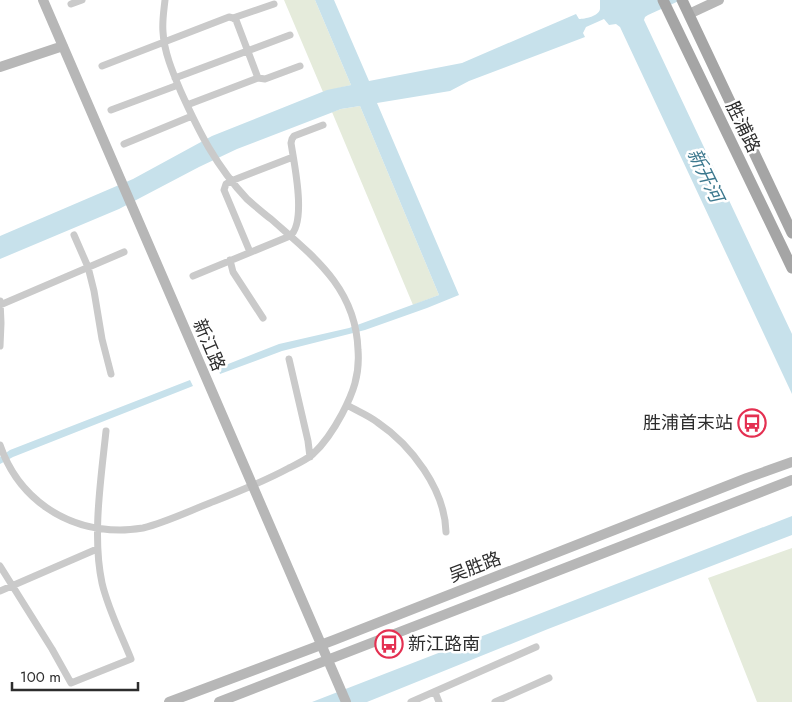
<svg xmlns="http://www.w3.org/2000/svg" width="792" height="702" font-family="Jost,'Noto Sans SC',sans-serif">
  <rect width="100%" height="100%" fill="#fff"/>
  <path fill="#e5ebdb" d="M284,0h31l36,85 -28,7z
    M360,106l79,189 -26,10 -81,-193 9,-3z
    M792,548v154h-35l-49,-124z"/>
  <path fill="#c7e1eb" d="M315,0h19l35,81 93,-18 114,-49 3,5c6,0 20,-3 21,-10 0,-1 0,-8 0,-9h81l-33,15 -3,2 -1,3 148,314v60l-172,-367 -4,-3 -7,1 -5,-6 -18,8 -3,6 2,4 -116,44 -19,10 -73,12 82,192 -32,13 -62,22 -83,21 -62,23 -2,-6 61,-24 70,-16 90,-33 -79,-189 -19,3 -104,40 -38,18 -80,42 -119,50v-23l133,-57 79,-43 115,-46 24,-5z
    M190,380l3,6 -180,71 -13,7v-7l10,-7z
    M792,516v19l-244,94 -181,73h-55z"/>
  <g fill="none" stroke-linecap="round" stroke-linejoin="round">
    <path stroke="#cacaca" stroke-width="7" d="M71,4l11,-4
      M233,18l41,-14
      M102,66l127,-49 4,1 3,2 22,58 7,1 35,-13
      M175,78l115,-43
      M187,105l71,-27
      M111,110l67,-25
      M124,144l68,-28
      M74,235l14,32 6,24 8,48 9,35
      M250,252l-26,-62 2,-6 5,-3 62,-24
      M230,260l3,12 30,46
      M193,276l97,-40c17,-14 4,-73 1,-93l1,-4 2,-3 29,-11
      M0,305l124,-53
      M0,346l1,-23 -1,-22
      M289,359l19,82 2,16
      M347,405c10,6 21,10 30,17 34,23 68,67 69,110
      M0,445c18,53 65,85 120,85 8,0 16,-1 23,-2 24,-6 48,-18 72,-27 25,-10 50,-20 74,-33 8,-4 17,-8 24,-14 12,-11 21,-25 29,-40 11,-21 18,-39 16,-64 -2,-62 -44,-93 -87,-131 -8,-6 -16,-13 -24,-20 -31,-33 -48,-67 -66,-107 -8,-19 -17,-40 -18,-60 -1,-11 1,-22 2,-32
      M0,566l52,83 19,34 60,-24c-10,-25 -23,-50 -29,-76 -10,-47 -1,-104 4,-152
      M0,591l97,-42
      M435,692l4,10
      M411,702l125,-55
      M495,702l54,-24"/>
    <path stroke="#b7b7b7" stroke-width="10" d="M43,0l303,702
      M689,14l30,-14
      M0,67l63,-21
      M169,702l165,-62 413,-162 45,-16
      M219,702l573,-222"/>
    <path stroke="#a5a5a5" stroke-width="11" d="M663,0l129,268
      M682,0l110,233"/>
  </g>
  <defs>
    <g id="bus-ring" transform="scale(1.4375)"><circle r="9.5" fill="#fff" stroke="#e43051" stroke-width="1.5"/><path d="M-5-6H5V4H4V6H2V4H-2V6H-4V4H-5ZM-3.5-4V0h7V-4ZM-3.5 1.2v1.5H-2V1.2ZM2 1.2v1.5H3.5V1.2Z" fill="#e43051"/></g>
  </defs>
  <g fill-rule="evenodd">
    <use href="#bus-ring" x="752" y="423"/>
    <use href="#bus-ring" x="389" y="644"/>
  </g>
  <g text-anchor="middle" stroke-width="5" stroke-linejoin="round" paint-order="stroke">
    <g font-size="18" fill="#2d2d2d" stroke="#fff">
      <text transform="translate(743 127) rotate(64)" y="6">胜浦路</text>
      <text transform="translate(209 345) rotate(67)" y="6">新江路</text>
      <text transform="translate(475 567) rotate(-21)" y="6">吴胜路</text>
    </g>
    <g font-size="18" fill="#2d2d2d" stroke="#fff" text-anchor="end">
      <text x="733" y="429">胜浦首末站</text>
      <text x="408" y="650" text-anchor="start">新江路南</text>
    </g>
    <g font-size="19" font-style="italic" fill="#3c788e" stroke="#fff">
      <text transform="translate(706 175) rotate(64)" y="7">新开河</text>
    </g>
  </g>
  <path d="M12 682v8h126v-8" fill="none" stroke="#2d2d2d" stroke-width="2.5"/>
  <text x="20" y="682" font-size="15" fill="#2d2d2d" stroke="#ffffff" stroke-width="4" paint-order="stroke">100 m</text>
</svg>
